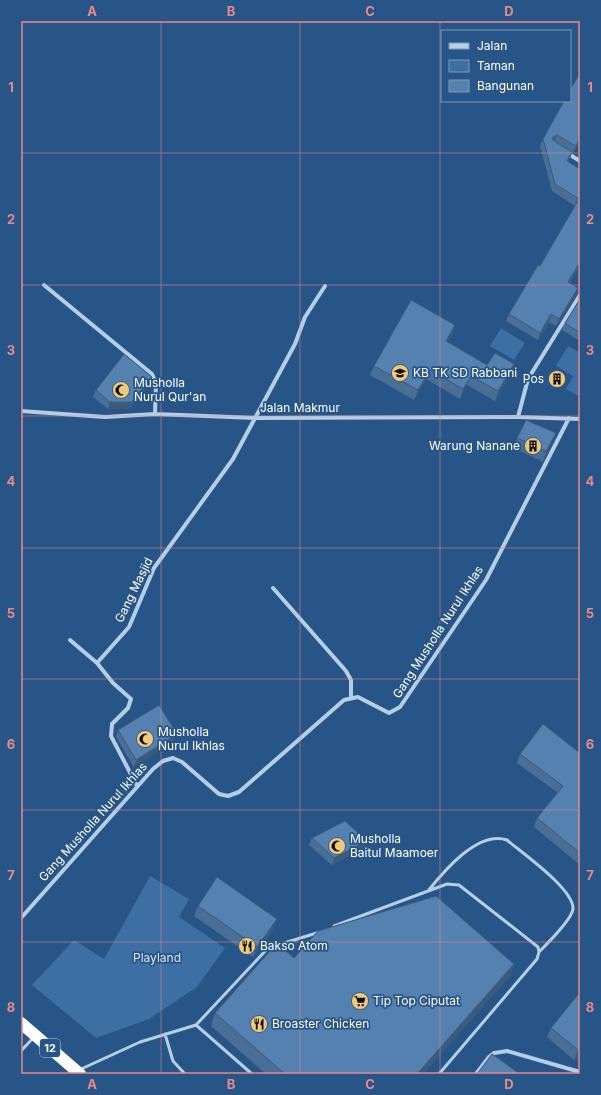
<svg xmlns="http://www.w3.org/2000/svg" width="601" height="1095" font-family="Inter,sans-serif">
  <rect width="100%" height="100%" fill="#285587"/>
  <path fill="#3d6fa4" d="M501,328l24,15 -11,17 -24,-14z
    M568,346l12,7v44l-14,-8 7,-13 -17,-10z
    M150,876l39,23 -10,18 46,31 -28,39 -48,32 -53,19 -64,-53 42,-45 30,19z"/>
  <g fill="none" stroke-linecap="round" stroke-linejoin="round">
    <path stroke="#b4cee8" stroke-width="3" d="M428,891c16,-20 50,-61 79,-51 15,13 67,49 66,69 -1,10 -26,35 -34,43l-2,7 -98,115
      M334,926l113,-42 12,1 79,62 1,5
      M196,1025l56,49
      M165,1034l8,27 12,13
      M21,1051l12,-13
      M79,1070l61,-28 56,-17 72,-77 52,-16"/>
    <path stroke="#b4cee8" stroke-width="4" d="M567,153l13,8
      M44,285l108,89 4,9 -1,31
      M21,411l84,6 50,-3 101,4 262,-1 62,2
      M518,417l10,-38 52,-84
      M273,588l73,83 5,9v17
      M70,640l27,23
      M137,786l-26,-50 1,-12 16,-16 3,-9 -18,-16 -16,-20 32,-36 25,-59 79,-109 62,-115 10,-27 20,-31
      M21,918l132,-149 10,-8 10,-3 9,4 37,32 9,2 11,-4 105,-92 14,-3 31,16 11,-6 86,-127 83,-162
      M476,1074l13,-17 5,-4 13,-2 73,21"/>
    <path stroke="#fff" stroke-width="12" d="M21,1023l59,51"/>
  </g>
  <path fill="#496f98" d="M580,73v68l-7,12 -1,-1 -4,10 12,7v96l-10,18 8,5 -2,7 -20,31 -7,-4 -11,18 -32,-19 3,-7 31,-48 35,-60 -23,-15 -12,-45 3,-7z
    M580,299v42l-18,-11 3,-7z
    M455,325l-3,10 -5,7 40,23 27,-1 -4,10 -15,27 -28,-16 -7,14 -34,-20 -12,21 -44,-25 4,-9z
    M149,384l-20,25h-21l-15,-12 3,-7z
    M517,438l35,5 -9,19 -29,-14z
    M118,730l59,4 -3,7 -40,26 -18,-30z
    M580,753v112l-46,-38 3,-9 21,-25 -41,-30 3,-9z
    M312,838l52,10 -32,17 -23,-20z
    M198,906l75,23 -20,28 -59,-41z
    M294,958l220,6 -5,13 -86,97h-157l-55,-48 4,-13z
    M580,992v68h-6l-27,-23 4,-9z"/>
  <path fill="#3c5a7c" d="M557,135l-3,7 -2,-4z
    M580,138v3l-7,12 3,-7z
    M572,152l-2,7 -6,9 3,-7z
    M580,262v3l-14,24 2,-7z
    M578,288l-2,7 -20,31 3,-7z
    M551,314l-2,8 -11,18 2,-7z
    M455,325l-3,10 -10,16 4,-10z
    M514,364l-4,10 -15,27 3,-10z
    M430,370l-4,9 -12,21 4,-10z
    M471,376l-4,9 -7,14 3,-10z
    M152,377l-3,7 -20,25h-21l2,-7z
    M556,433l-4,10 -9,19 3,-11z
    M177,734l-3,7 -40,26 2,-7z
    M367,841l-3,7 -32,17 2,-7z
    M277,919l-4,10 -20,28 4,-10z
    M514,964l-5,13 -86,97h-6z
    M578,1050l2,1v9h-6z"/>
  <path fill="#5581b1" stroke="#3c5a7c" d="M580,73v65l-4,8 -19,-11 -5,3 2,3 18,11 -5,9 13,8v93l-12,20 10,6 -19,31 -8,-5 -11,19 -31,-19 29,-49 2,1 39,-67 -24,-15 -12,-45 21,-38h6v-11z
    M580,299v34l-15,-10z
    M411,300l44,25 -9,16 41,24 8,-12 19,11 -16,27 -27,-15 -8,13 -33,-19 -12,20 -44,-24z
    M124,354l28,23 -20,25h-22l-14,-12z
    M526,420l30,13 -10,18 -29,-13z
    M159,705l18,29 -41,26 -18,-30z
    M543,724l37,29v100l-43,-35 26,-32 -43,-32z
    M345,821l22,20 -33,17 -22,-20z
    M217,877l60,42 -20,28 -59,-41z
    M436,896l78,68 -97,110h-132l-70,-61 62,-70 17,15 24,-27z
    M580,992v59l-2,-1 -27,-22z
    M492,1054l28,20h-43z"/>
  <path fill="none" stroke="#e88989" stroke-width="1" stroke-opacity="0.55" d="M161,21v1053M300,21v1053M440,21v1053M21,153h559M21,285h559M21,416h559M21,548h559M21,679h559M21,810h559M21,942h559"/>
  <defs>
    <g id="school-disc" transform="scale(0.9)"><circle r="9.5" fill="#f0ca7a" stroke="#285587"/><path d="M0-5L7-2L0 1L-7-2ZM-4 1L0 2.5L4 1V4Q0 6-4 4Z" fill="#111"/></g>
    <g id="building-disc" transform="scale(0.9)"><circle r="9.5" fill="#f0ca7a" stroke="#285587"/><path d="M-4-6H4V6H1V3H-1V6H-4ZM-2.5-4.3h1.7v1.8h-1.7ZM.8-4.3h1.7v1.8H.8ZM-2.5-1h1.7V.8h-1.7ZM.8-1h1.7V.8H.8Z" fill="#111"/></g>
    <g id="mosque-disc" transform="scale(0.9)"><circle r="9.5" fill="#f0ca7a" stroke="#285587"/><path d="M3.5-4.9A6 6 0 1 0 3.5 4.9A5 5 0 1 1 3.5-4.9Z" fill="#111"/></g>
    <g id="restaurant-disc" transform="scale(0.9)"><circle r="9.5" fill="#f0ca7a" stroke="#285587"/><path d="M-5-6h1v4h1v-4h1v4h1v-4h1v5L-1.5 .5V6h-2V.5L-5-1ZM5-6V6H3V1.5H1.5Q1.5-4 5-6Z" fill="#111"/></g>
    <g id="supermarket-disc" transform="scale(0.9)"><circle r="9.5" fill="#f0ca7a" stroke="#285587"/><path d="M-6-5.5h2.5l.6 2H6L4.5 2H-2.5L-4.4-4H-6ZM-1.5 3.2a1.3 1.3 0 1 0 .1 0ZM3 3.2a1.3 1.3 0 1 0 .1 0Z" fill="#111"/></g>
  </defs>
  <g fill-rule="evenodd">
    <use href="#school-disc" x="400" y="373"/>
    <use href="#building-disc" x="557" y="379"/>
    <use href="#mosque-disc" x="121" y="390"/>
    <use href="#building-disc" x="533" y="446"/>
    <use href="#mosque-disc" x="145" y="739"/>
    <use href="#mosque-disc" x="337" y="846"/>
    <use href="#restaurant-disc" x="247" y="946"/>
    <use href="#supermarket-disc" x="360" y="1001"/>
    <use href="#restaurant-disc" x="259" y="1024"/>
  </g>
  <g text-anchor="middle" stroke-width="3.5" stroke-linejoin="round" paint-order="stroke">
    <rect fill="#285587" stroke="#beccdb" stroke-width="1" x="40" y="1039" width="20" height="18" rx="3"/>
    <g font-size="11" font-weight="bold" fill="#fff">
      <text x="50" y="1052">12</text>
    </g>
    <g font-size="12" fill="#fff" stroke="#285587" text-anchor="start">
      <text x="413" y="377">KB TK SD Rabbani</text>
      <text x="544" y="383" text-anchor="end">Pos</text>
      <text x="134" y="387">Musholla<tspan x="134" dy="14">Nurul Qur'an</tspan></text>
      <text x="520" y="450" text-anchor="end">Warung Nanane</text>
      <text x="158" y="736">Musholla<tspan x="158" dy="14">Nurul Ikhlas</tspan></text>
      <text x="350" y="843">Musholla<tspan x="350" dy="14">Baitul Maamoer</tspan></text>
      <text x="260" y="950">Bakso Atom</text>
      <text x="373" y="1005">Tip Top Ciputat</text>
      <text x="272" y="1028">Broaster Chicken</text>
    </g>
    <g font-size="12" fill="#fff" stroke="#285587">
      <text x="300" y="412">Jalan Makmur</text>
      <text transform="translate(134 590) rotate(-64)" y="4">Gang Masjid</text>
      <text transform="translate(438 632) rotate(-57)" y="4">Gang Musholla Nurul Ikhlas</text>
      <text transform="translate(93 822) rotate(-48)" y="4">Gang Musholla Nurul Ikhlas</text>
    </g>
    <g font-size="12" fill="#d8e7f7" stroke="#285587">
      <text x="157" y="962">Playland</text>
    </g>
  </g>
  <rect width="601" height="1095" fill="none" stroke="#285587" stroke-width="44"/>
  <rect x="441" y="30" width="130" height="72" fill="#285587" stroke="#7e99b7"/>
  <rect x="449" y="43" width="20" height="6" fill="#b4cee8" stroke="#7e99b7"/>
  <text x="477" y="50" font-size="12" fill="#ffffff">Jalan</text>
  <rect x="449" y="60" width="20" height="12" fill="#3d6fa4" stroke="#7e99b7"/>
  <text x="477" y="70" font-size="12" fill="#ffffff">Taman</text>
  <rect x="449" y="80" width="20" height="12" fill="#5581b1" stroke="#7e99b7"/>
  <text x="477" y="90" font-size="12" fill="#ffffff">Bangunan</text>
  <rect x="22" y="22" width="557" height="1051" fill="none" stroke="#e88989" stroke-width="1.5"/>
  <g font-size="13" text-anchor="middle" font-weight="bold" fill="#e88989">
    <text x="92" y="16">A</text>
    <text x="231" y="16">B</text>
    <text x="370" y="16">C</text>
    <text x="509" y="16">D</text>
    <text x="11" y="92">1</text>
    <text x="590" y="92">1</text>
    <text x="11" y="224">2</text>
    <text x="590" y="224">2</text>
    <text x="11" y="355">3</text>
    <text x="590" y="355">3</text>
    <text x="11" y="486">4</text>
    <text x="590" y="486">4</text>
    <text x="11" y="618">5</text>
    <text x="590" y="618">5</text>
    <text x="11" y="749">6</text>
    <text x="590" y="749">6</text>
    <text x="11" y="880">7</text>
    <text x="590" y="880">7</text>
    <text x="11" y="1012">8</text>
    <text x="590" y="1012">8</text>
    <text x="92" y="1089">A</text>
    <text x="231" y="1089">B</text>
    <text x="370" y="1089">C</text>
    <text x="509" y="1089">D</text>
  </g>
</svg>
